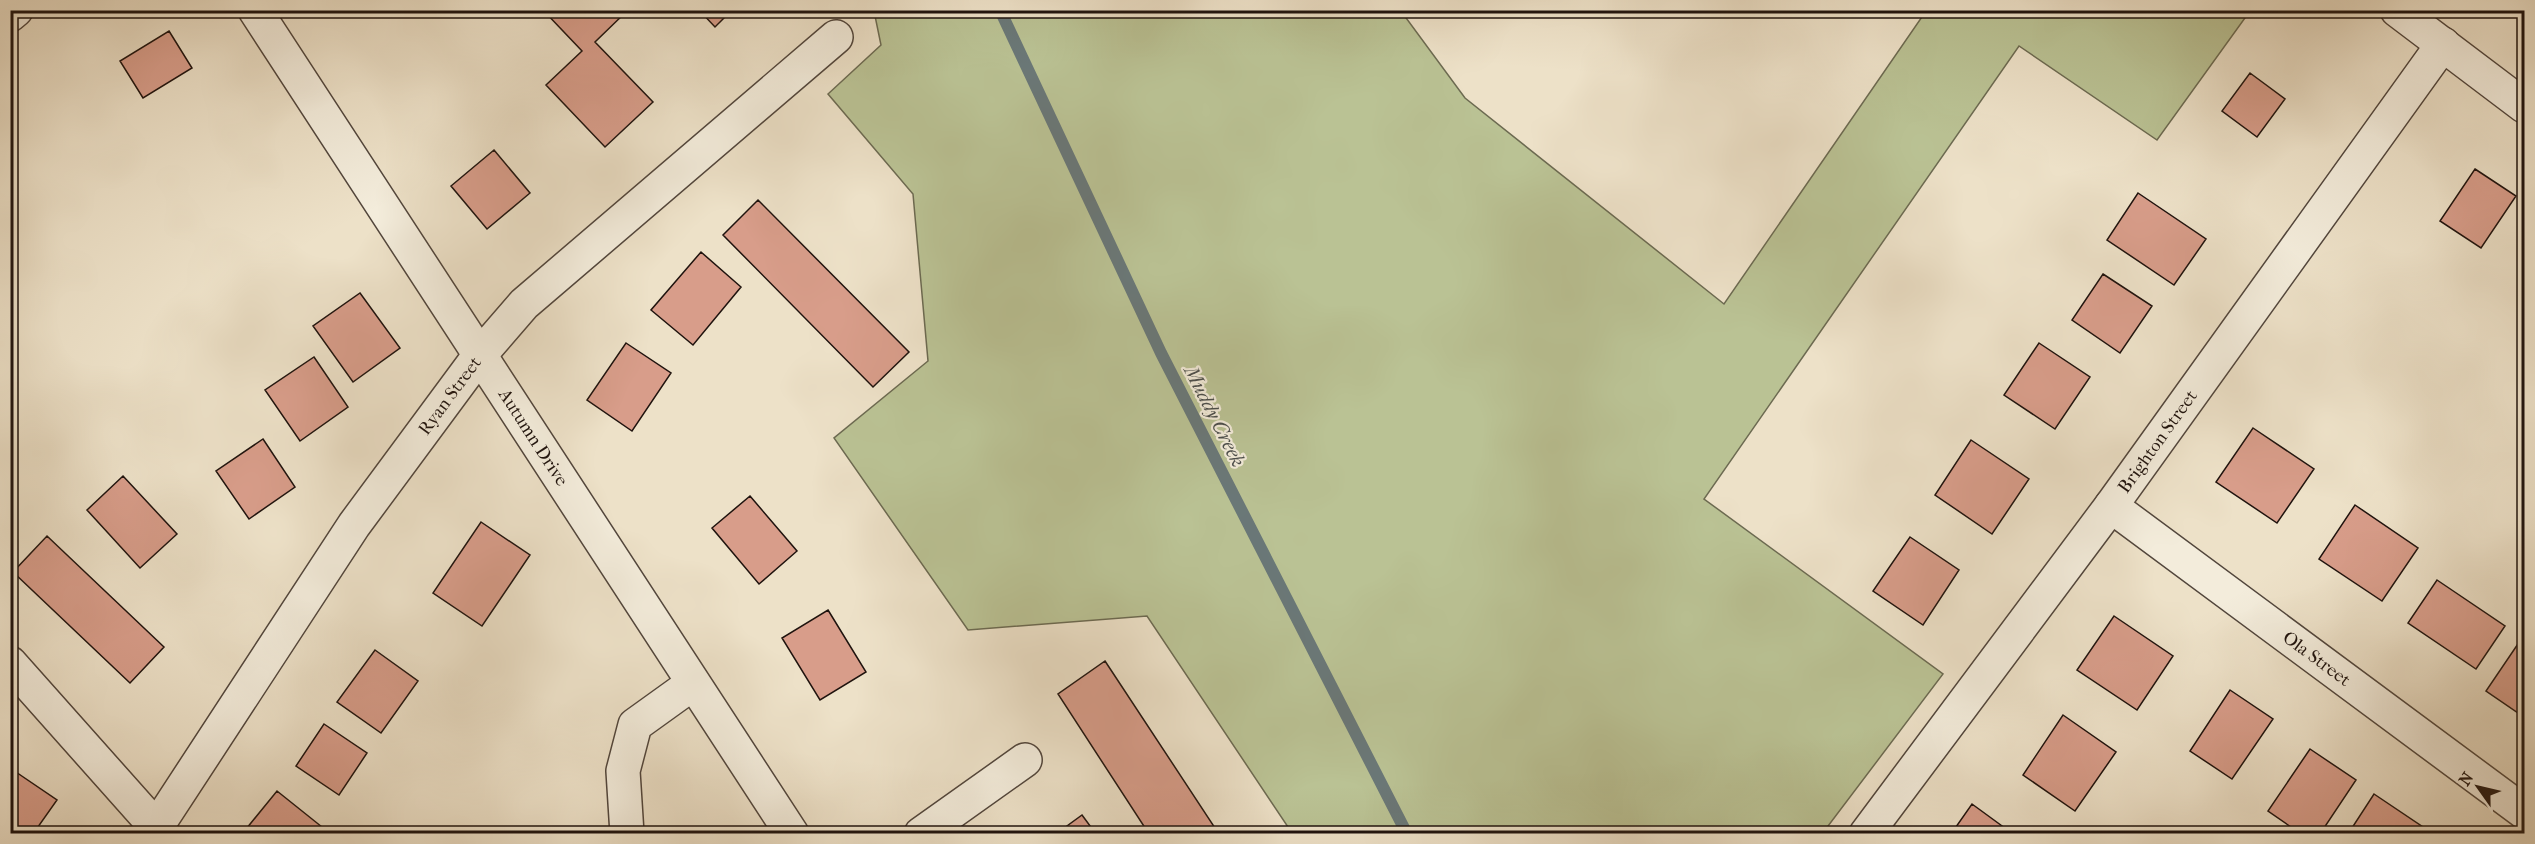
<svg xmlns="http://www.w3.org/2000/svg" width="2535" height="844" font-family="'IM FELL French Canon',serif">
  <rect width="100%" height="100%" fill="#ede1c8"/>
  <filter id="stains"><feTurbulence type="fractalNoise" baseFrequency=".00333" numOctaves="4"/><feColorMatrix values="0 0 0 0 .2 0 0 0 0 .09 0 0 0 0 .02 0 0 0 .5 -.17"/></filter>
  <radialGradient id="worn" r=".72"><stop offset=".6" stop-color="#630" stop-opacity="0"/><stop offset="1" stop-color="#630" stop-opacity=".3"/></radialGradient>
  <path fill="#bac294" stroke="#6c6a51" stroke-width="1.5" d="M874,11h527l64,87 259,206 202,-293h324l-93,129 -138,-94 -315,453 239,175 -121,160 -530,-1 -145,-217 -179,14 -134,-192 94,-77 -15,-167 -85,-100 53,-49z"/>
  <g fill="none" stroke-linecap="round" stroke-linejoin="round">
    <path stroke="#6a7878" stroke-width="12" d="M1000,10l161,343 246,481"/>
  </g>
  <path fill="#d89d8a" stroke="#1f130e" stroke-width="1.5" d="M543,10h85l-33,32 58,60 -48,45 -59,-62 36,-34z
    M699,10h33l-17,17z
    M169,31l23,37 -49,30 -23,-37z
    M2250,73l35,26 -28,38 -35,-26z
    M494,150l36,43 -43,36 -36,-43z
    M2475,169l41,27 -35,52 -41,-27z
    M2138,193l68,46 -32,46 -67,-45z
    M758,200l151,152 -36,35 -150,-152z
    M701,252l40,35 -48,58 -42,-35z
    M2103,274l49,32 -32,47 -48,-33z
    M360,293l40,55 -47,34 -40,-56z
    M626,343l45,30 -39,58 -45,-31z
    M2039,343l51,34 -35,52 -51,-34z
    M314,357l34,50 -48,34 -35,-51z
    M2253,428l61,41 -37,54 -61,-41z
    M263,439l32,48 -46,32 -33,-48z
    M1971,440l58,39 -37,55 -57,-39z
    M123,476l54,58 -37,34 -53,-58z
    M750,496l47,55 -38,33 -47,-56z
    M2355,505l63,43 -36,53 -63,-42z
    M481,522l49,33 -48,71 -49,-33z
    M47,536l117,111 -34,36 -117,-111z
    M1910,537l49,33 -36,55 -50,-34z
    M2437,580l68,46 -29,43 -68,-46z
    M828,610l38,62 -46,28 -38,-62z
    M2114,616l59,40 -36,54 -60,-40z
    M2524,635v82l-38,-26z
    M375,650l43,31 -37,52 -44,-31z
    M1105,661l112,170 -4,3h-64l-91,-140z
    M2230,690l43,29 -41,60 -42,-28z
    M2063,715l53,37 -41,59 -52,-36z
    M324,724l43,29 -28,42 -43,-29z
    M2310,749l46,31 -36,54h-19l-33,-23z
    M10,768l47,32 -24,34h-12l-11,-8z
    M277,791l45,36 -6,7h-74z
    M2374,794l49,33 -5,7h-70z
    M1972,804l41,30h-62z
    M1082,815l14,19h-40z"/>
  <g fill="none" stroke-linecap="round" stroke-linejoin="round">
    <g stroke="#52463c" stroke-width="36">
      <g id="minor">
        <path id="s1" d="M255,10l537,824"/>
        <path d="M2397,10l127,96"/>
        <path d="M10,15l6,-5"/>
        <path id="s2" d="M2111,506l413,306"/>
        <path d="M10,663l146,164"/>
        <path id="s3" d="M152,834l202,-309 125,-169 45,-52 312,-267"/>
        <path d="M627,834l-4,-63 12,-46 57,-41"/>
        <path d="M921,834l104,-74"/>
        <path id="s4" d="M1866,834l245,-328 332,-462"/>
      </g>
    </g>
    <use href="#minor" stroke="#f3ecdb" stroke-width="33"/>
  </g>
  <g text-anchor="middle" stroke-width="4.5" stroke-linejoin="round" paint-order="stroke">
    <g font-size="18" fill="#1f130e" stroke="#f3ecdb">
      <text dy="6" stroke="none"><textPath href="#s3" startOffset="530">Ryan Street</textPath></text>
      <text dy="6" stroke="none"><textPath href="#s1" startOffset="510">Autumn Drive</textPath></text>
      <text dy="6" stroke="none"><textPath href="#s4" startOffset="489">Brighton Street</textPath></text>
      <text dy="6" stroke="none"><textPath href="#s2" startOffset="256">Ola Street</textPath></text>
    </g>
    <g font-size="20" font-style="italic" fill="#4b4e4c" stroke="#f3ecdb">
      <text transform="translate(1215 416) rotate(63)" y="7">Muddy Creek</text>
    </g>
  </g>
  <rect width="2535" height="844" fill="none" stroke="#ede1c8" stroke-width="36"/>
  <rect x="12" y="12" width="2511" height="820" fill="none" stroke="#1f130e" stroke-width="3"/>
  <rect x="18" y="18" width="2499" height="808" fill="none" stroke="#1f130e" stroke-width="1.5"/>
  <g transform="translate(2478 787) rotate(304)" stroke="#f3ecdb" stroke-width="4.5" paint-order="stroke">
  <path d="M0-4.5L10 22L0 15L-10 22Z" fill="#1f130e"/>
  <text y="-9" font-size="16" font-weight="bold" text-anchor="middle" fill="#1f130e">N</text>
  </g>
  <rect width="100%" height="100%" filter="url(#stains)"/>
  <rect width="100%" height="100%" fill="url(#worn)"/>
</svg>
